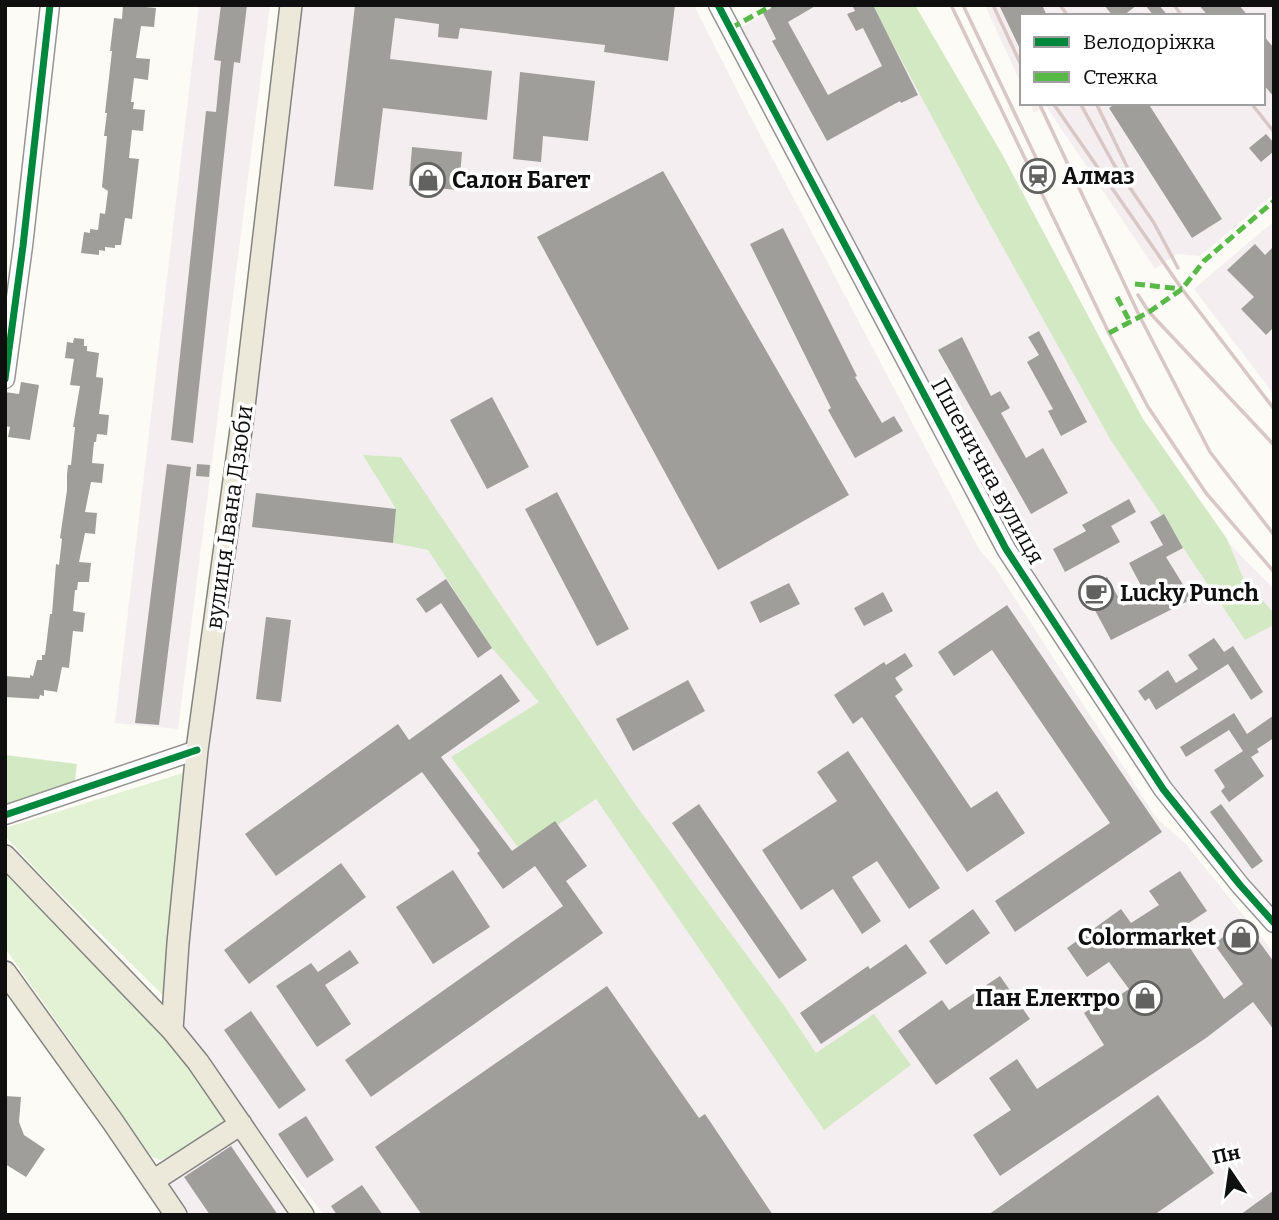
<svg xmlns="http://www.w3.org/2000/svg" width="1279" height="1220" font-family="Bitter,serif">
  <rect width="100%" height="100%" fill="#fcfbf5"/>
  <path fill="#f4eef1" d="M199,5h71l-92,724 -63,-6z
    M296,5h398l53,105 232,439 17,20 161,250 28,24 89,110v262h-950l-146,-190 26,-279z
    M780,5h124l162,301 136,210 72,73v319l-98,-115 -155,-242 -80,-143 -203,-379z
    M985,5h289v189l-74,62 -23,-2 -22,15 -109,-163 -12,7 -4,-10h233v-87h-241v70z
    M1274,221v174l-80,-106z
    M233,1137l7,3 53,75h-106l-19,-27 -1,-5z"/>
  <path fill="#e3f1d5" d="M183,773l5,5 -21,221 -120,-118 -42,-45v-8z
    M5,865l160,164 59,88 2,6 -57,35 -9,2 -8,-3 -147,-209z"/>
  <path fill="#d3e9c4" d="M872,5h43l87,149 141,265 84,120 17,41 30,33v12l-29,15 -135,-201 -134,-240z
    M363,455l38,2 234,347 148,200 33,49 58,-39 37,51 -87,65 -228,-331 -76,51 -69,-93 88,-55 -47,-54 -64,-98 -35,-7 3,-34z
    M5,755l72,9 -2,16 -10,7 -60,20z"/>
  <path fill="#a09e9a" d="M123,5l33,3 -2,19 -13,-1 -5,32 14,1 -2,21 -14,-2 -3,24h3l-1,7 12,1 -2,21 -11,-1 -3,28 10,1 -7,60 -7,-1 -4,27h-6v3l-10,-1v4l-6,-1v5l-18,-2 3,-21 6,1v-4l8,1 2,-17 5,1 3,-23 -6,-4 5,-51h-3l3,-23h-2l7,-62h-2l4,-33 8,1z
    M221,5h26l-7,58 -6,-1 -41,381 -22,-3 35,-329 10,1 5,-51 -7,-1z
    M355,5h320l-7,56 -64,-9 1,-7 -145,-17 -2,11 -20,-2 1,-13 -44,-6 -5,41 102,12 -5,49 -104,-12 -10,82 -39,-4z
    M776,5h41l-29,17 40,73 54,-29 -19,-38 -7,3 -9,-17 8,-3 -3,-6h21l45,90 -17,8 -1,-2 -73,40 -55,-100 4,-2 -13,-26z
    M999,5h43l5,11h-25v37z
    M1104,5h33l-14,11h-10z
    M1145,5h14l9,11h-14z
    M1199,5h40l9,11h-40z
    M1263,35l11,13v49l-11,-13z
    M520,72l75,9 -7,60 -45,-5 -2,26 -28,-3z
    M1117,103h31l74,116 -30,19 -83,-130z
    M1266,134l8,9v8l-13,11 -12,-14z
    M412,147l50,5 -3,38 -50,-4z
    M663,171l186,324 -131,75 -181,-333z
    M783,228l74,148 -2,1 27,46 12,-7 9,15 -48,27 -27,-48 3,-2 -81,-164z
    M1255,244l10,11 9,-9v81l-8,8 -25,-26 13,-12 -27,-27z
    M1039,331l48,91 -26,14 -13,-25 5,-2 -26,-47 12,-7 -11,-18z
    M962,337l29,59 9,-5 10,17 -9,5 25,45 17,-10 25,45 -37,21 -93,-164z
    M74,338l10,1v7h3v5l12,2 -3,24 7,1v5l-4,31 10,1 -2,20 -10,-1 -1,8h-2l-2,21 12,1 -2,19 -11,-1 -6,30 12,1 -2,21 -10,-1 -6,29 12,1 -2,19h-11l-1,8h-2l-2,21 12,2 -2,19 -10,-1 -4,37 -7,-1 -5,25 -13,-2v6l-4,-1 -1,4 -34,-2v-21l25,2v-3l3,1 4,-16h5v-5h3l5,-41h2l4,-50 3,1 3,-26 -2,-1 7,-48v-15l1,-10h3l4,-38h-2l7,-41 -10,-1 4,-26 -9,-1 2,-16 6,1z
    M21,382l18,3 -9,55 -22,-3 2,-10 -5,-1v-34l14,2z
    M492,397l37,70 -42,22 -37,-69z
    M167,464l24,3 -32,258 -24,-2z
    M197,464l13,1 -1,12 -13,-1z
    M557,492l72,137 -32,17 -72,-137z
    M256,493l140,16 -3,34 -141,-16z
    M1129,499l7,13 -25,14 9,16 -55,30 -12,-23 33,-18 -4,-6z
    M1164,514l19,34 -17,9 26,42 -81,41 -27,-50 23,-13 16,29 23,-11 -17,-32 34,-18 -13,-23z
    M446,579l46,69 -14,10 -37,-55 -15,10 -10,-14z
    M789,583l11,21 -40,19 -10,-21z
    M883,592l10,19 -29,15 -10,-18z
    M1007,605l155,227 -147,100 -20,-31 115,-78 -118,-173 -38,26 -16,-24z
    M266,617l25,3 -10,82 -25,-3z
    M1214,638l10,14 9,-6 30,46 -12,8 -23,-36 -72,46 -7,-12 -4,3 -7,-10 30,-21 8,13 22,-14 -10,-14z
    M905,653l8,13 -18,12 8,12 -8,6 76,112 26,-17 28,42 -58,39 -105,-155 -9,7 -19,-29 50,-33 2,3z
    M501,674l19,27 -79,56 71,94 43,-30 32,45 -21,15 37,52 -232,164 -26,-37 218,-154 -28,-40 -32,23 -26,-36 3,-2 -58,-79 -146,104 -31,-42 153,-110 11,16z
    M688,680l17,31 -72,40 -17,-32z
    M1234,713l13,21 27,-19v23l-17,11 2,3 -8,5 13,19 -35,26 -8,-11 4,-4 -11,-17 29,-19 -14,-21 -43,27 -6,-10z
    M848,751l92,137 -31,21 -32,-48 -25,16 29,44 -19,13 -29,-45 -32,21 -39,-60 75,-49 -20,-29z
    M699,804l108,156 -28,19 -107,-156z
    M1221,804l42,57 -11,8 -42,-57z
    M341,863l25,34 -117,87 -25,-34z
    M453,870l37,57 -57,37 -37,-57z
    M1180,871l27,40 -29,19 46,69 19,-15 -29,-40 30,-23 30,41v68l-21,-28 -47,36 -206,138 -27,-41 38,-25 -22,-32 28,-19 20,30 67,-44 -20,-32 21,-14 3,4 21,-14 -20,-27 -22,15 -20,-29 54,-39 10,14 28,-18 -10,-14z
    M973,909l17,24 -44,32 -17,-24z
    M906,944l21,29 -106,71 -21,-31 68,-47 2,3z
    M350,950l9,13 -34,22 26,39 -34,23 -41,-61 35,-23 7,9z
    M1000,976l30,43 -94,66 -38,-54 44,-31 7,10z
    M607,986l92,132 6,-4 68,101h-351l-47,-68z
    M251,1011l55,79 -27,19 -55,-79z
    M1158,1095l56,78 -60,42h-166z
    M5,1096l16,1 -2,25 5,13 21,14 -19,28 -21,-13z
    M306,1116l28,44 -27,18 -29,-44z
    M231,1146l47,69h-68l-26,-38z
    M362,1185l21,30h-46l-6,-9z
    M1274,1190v25h-34z"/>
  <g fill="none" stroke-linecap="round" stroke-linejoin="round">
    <g stroke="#969593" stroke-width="21">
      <path id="minor" d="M718,5l288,544 157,240 77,96 34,38
        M5,379l18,-133 27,-241
        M5,815l192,-65"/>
    </g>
    <g stroke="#838380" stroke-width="24">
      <path id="major" d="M5,856l167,174 26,32 105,153
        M5,972l108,150 63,93
        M172,1030l6,-87 19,-193 46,-335 48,-410
        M153,1181l88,-57"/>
    </g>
    <use href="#minor" stroke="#fffefe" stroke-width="18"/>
    <use href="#major" stroke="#ece9db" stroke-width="21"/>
    <path stroke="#d8c7c5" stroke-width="3.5" d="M951,5l158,328 39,74 58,86 68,79
      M963,5l86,180
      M993,5l29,62
      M1060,5l8,11
      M1174,5l8,11
      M1039,103l101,214 70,135 64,83
      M1053,103l129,186 92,120
      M1080,103l33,60 41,60 24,45
      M1096,103l37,76
      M1251,103l23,29
      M1138,295l11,17 125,133"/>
    <path stroke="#58b947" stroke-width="5" stroke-dasharray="10 5" stroke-linecap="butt" d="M731,28l42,-23
      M1135,284l47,5
      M1117,297l13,25
      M1109,333l40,-21 33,-23 22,-28 70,-60"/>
    <g stroke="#fff" stroke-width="11">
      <path id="cycleway" d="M718,5l288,544 157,240 77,96 34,38
        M5,379l18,-133 27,-241
        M5,815l192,-65"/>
    </g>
    <use href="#cycleway" stroke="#00873e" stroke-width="7"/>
  </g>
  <defs>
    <g id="station-ring" transform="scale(1.75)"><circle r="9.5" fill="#fff" stroke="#626260" stroke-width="1.5"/><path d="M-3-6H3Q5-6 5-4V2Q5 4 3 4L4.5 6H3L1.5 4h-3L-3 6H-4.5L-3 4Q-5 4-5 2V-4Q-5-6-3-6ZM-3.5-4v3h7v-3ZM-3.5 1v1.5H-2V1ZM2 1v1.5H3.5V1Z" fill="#626260"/></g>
    <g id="shop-ring" transform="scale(1.75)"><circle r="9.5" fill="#fff" stroke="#626260" stroke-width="1.5"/><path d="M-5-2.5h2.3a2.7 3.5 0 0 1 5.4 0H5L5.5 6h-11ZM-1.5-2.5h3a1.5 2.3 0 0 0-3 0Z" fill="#626260"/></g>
    <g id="cafe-ring" transform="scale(1.75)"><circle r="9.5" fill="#fff" stroke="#626260" stroke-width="1.5"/><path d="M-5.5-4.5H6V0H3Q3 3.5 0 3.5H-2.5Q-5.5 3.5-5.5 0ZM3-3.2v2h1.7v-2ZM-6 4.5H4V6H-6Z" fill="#626260"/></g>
  </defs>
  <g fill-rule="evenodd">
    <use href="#station-ring" x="1038" y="176"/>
    <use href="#shop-ring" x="428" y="180"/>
    <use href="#cafe-ring" x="1096" y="593"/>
    <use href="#shop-ring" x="1241" y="937"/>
    <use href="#shop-ring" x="1145" y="998"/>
  </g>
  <g text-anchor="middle" stroke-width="7" stroke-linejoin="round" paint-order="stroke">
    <g font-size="23" font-weight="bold" fill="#0f0f0f" stroke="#fff" text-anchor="start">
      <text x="1062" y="184">Алмаз</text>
      <text x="452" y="188">Салон Багет</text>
      <text x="1120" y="601">Lucky Punch</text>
      <text x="1216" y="945" text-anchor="end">Colormarket</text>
      <text x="1120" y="1006" text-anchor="end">Пан Електро</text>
    </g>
    <g font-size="23" fill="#0f0f0f" stroke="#fff">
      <text transform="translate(988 471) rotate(61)" y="8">Пшенична вулиця</text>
      <text transform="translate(229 517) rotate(-82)" y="8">вулиця Івана Дзюби</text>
    </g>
  </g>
  <rect width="1279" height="1220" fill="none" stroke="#0f0f0f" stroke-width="14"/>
  <rect x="1020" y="14" width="245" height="91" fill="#ffffff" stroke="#9f9f9f" stroke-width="2"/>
  <rect x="1034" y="37" width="35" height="10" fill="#00873e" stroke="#9f9f9f" stroke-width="2"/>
  <text x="1083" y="49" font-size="21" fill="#0f0f0f">Велодоріжка</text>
  <rect x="1034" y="72" width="35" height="10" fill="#58b947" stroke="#9f9f9f" stroke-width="2"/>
  <text x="1083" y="84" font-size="21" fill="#0f0f0f">Стежка</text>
  <g transform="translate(1230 1171) rotate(347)" stroke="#ffffff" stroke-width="5" paint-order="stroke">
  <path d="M0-5L12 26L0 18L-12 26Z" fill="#0f0f0f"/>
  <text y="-10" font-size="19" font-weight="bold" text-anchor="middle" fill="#0f0f0f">Пн</text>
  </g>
</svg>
